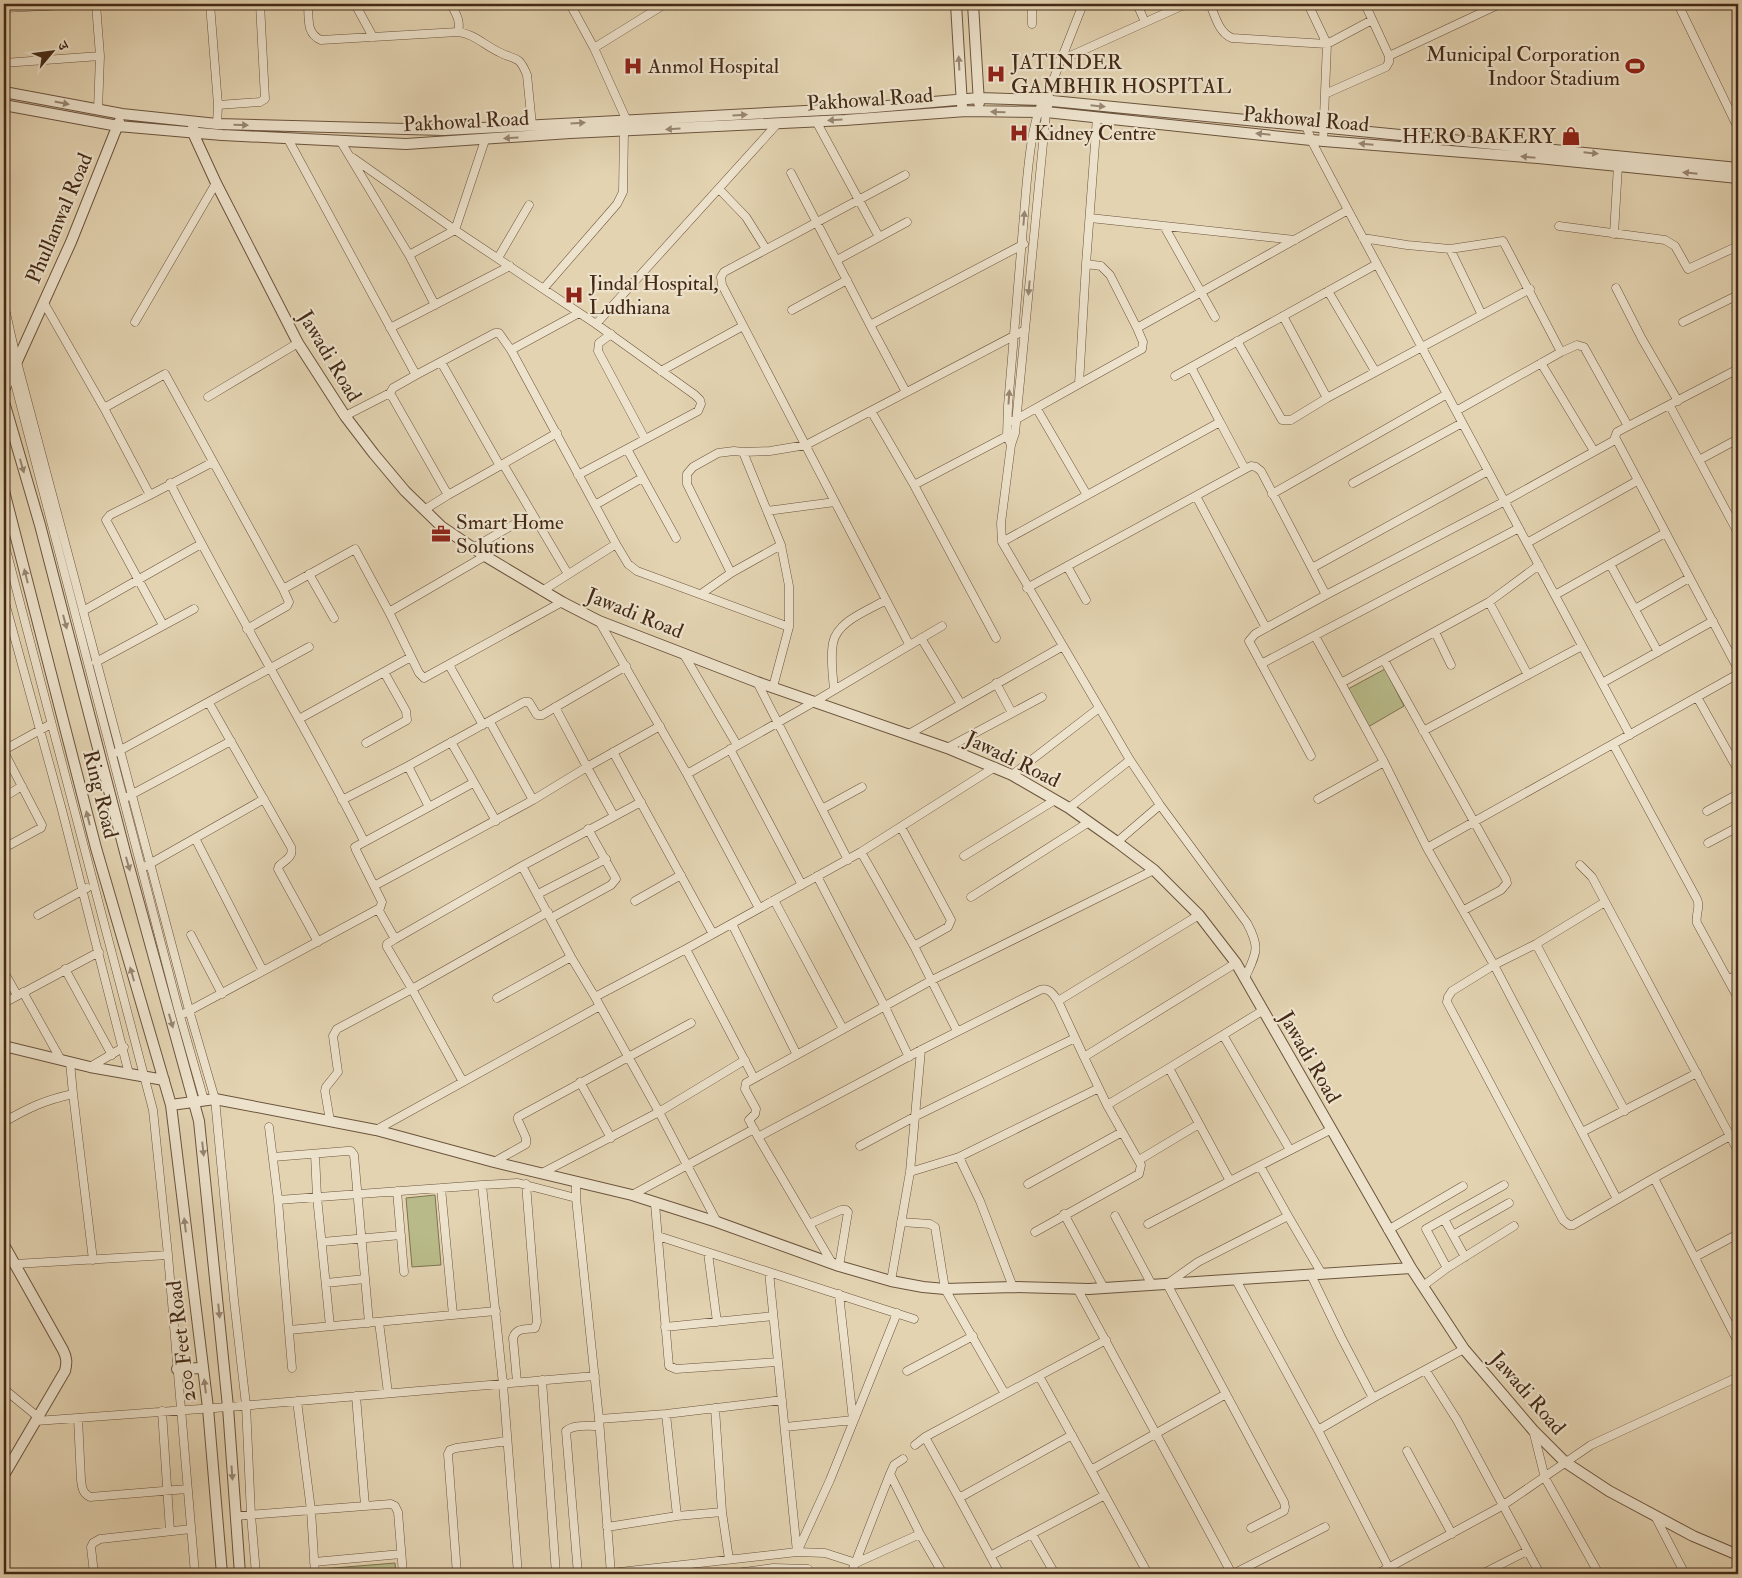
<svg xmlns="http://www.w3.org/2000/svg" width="1742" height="1578" font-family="'IM FELL Double Pica','Noto Serif Devanagari',serif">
  <rect width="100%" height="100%" fill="#e3d3b1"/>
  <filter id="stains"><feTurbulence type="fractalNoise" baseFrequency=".004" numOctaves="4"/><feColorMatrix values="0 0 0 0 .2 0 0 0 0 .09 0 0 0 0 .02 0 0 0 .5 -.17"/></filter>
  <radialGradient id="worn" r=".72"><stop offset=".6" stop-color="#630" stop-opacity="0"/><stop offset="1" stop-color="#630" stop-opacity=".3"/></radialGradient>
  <path fill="#b8bb89" stroke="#7e7250" d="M1385,669l19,37 -36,21 -20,-38z
    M435,1195l6,70 -29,2 -6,-69z
    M395,1563l1,11h-74l-1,-5z"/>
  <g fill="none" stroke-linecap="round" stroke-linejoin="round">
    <g stroke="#6c543d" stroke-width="9">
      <path id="minor" d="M96,4l4,52 -2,54
        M210,4l8,101 -1,19
        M308,4c1,14 -2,30 13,36l137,-8c17,2 27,14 43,21 5,3 13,4 18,8 4,4 6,9 8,14l5,50
        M355,4l18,33
        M451,4c5,10 10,17 7,28
        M1032,4v20
        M1137,4l8,18
        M1210,4c5,12 9,29 22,34l95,6 45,-24
        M1308,4l19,40 -4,97
        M1365,4l24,52
        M1678,4l60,124
        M4,8l83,-4
        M594,48l71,-44
        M1059,61l127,-57
        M4,63l96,-7
        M1048,93l2,7 -4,12 -31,321 -4,12 -10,78 1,19 128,218 30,45 87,118c14,26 9,30 -2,55
        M1325,94l61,-27 3,-5v-6l111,-52
        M218,105l42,-3 5,-3 -5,-95
        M1097,117l-11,147 15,2 9,9 27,53 211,-118
        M816,121l63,116
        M1306,125l5,15 37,70 282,525
        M288,139l128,236 79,-42h4l12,17 105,194 -74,47
        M341,142l68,113 46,-25 141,94 182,-201
        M353,158l102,72 30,-90
        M791,173l79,152 154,-81
        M905,175l-181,97 -3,5 1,8 187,359
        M719,189l27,28 20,32
        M1090,218l205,22
        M1164,226l51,91
        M1559,226l106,14 10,6 13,23 50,-23
        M1614,234l4,-69
        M1363,238l44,7 43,4 53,-8 58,111 -105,59
        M1450,249l32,66
        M409,255l26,50
        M498,258l31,-53
        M837,260l70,-38
        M544,288l73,-84 6,-12 1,-61 3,-10 -33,-73 -24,-44
        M1616,288l26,51 36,62
        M1328,291l47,80
        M44,303l60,105 61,-34 118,215 72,-40 34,63 96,-56
        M4,304l13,58 172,648 26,89 19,201 12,105 5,110 5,59
        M792,310l55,-30
        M1283,316l44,82 203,-109
        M135,322l81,-139
        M1683,322l55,-27
        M870,325l36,67
        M390,328l120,-62
        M611,334l-12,9 -1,8 47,88
        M4,341l176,675 24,84
        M1237,341l45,79h9l36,-22
        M511,350l68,-37
        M1561,352l16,-7 7,2 44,79
        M441,362l59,104
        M1541,363l53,88
        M1738,369l-121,63 -2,5 123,232
        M661,371l82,-45
        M416,375l-23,13 -3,5 58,102 55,-31
        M1175,376l202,-112
        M1079,384l63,-35 1,-7 -6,-14
        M208,397l90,-54
        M1670,406l68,127
        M104,408l46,87 63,-33
        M1037,409l50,86
        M871,411l43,74 97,-51
        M345,416l45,-23
        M1013,421l66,-37 7,-120
        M1220,422l25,47
        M557,433l-54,31 65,110
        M1011,445l-4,-9 1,-30c5,-60 10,-120 15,-179 3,-31 6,-113 25,-134l35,-89
        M627,449l49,89
        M1699,460l39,-21
        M578,475l120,-64 3,-7 -1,-4 -5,-5 -99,-71
        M170,483c61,122 133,237 194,358
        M1353,483l109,-60
        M914,485l82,153
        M1272,494l175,-100
        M150,495l-40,20 -4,5 57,105
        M1196,496l70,132
        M595,505l47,-27
        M424,510l24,-15
        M767,511l68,-9
        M4,542l149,568 15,145 27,319
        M1002,542l218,-120 -29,-55
        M1527,543l110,-62
        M616,544l12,20 9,7 152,56 -16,60
        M781,545l8,41v41
        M473,548l59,-34
        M1610,564l48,88
        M1539,565l-50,37 -148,81 43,79 43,86 67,117 123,234
        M1067,566l19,34
        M1312,568l176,-97
        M731,573l-44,-89v-10l6,-7 25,-14 16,-2 9,1
        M309,574l25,44
        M1027,588l218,-119 6,-3 5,1 5,4 65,124 -71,39 -6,7 62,115
        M701,594l30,-21 50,-28 -38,-93 27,-1 36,-6 219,-115
        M1326,595l179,-94 110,-61
        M1555,595l110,-62
        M4,599l58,211 67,264
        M1489,602l39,73
        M1635,609l54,-31
        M83,611l118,-67
        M389,612l30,61 5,5 138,-76
        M599,621l88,153
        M247,629l40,-23 2,-4 -6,-13
        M1435,632l16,33
        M1315,636l26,47
        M921,638l40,66
        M683,653l54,92
        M1384,660l122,219 1,4 -6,7 -37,20
        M96,662l98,-53
        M1261,664l258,-136
        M449,665l34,60
        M757,682l91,178
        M996,683l16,30
        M1602,683l111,-62
        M834,690c-1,-15 -4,-32 -1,-47 4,-22 36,-33 53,-43
        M1697,697l41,73
        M209,703l82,144c3,10 -6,13 -12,19l-1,3 40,73
        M555,707l32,60 73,-41
        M299,719l112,-62
        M1423,731l159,-85
        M909,734l154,-88
        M451,742l45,79
        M366,743l41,-23 -1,-9 -22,-39
        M1613,744l84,155c4,8 -2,15 0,24l41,75
        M947,748l95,-51
        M730,749l72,136
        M4,750l47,-26
        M4,752l38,73 -1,3 -4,2 -33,18
        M117,752l192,-105
        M613,752l100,182
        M1012,775l87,-67
        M4,797l18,-11
        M127,797l104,-56
        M1318,799l66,-37
        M342,800l66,-34
        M533,800l54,-33 27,49
        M429,807l44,-24
        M1069,808l61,-48
        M822,809l40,-22
        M1707,811l31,-17
        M901,827l50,93 -3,7 -34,19
        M195,838l68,133
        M1117,842l43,-37
        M1708,843l30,-16
        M1427,848l311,-174
        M861,852l53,94 43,85
        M964,856l91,-56
        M1580,865l12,12 146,274
        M146,866l118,-67
        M817,876l68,131 24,50
        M374,886l159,-86 -43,-78
        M538,894l68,-35
        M971,897l118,-75
        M774,900l69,129
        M635,901l46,-26
        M1605,902l-69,42 -42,21 -42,26 -4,6 -1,5 116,218 6,5h4l81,-47 84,164
        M759,908l-72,-134 127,-72 128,-76
        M378,909l17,30 127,-73
        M38,915l49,-27
        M551,918l60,-33 5,-6 -28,-50
        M732,924l65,131
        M191,935l31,59
        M395,939l-8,5v3l25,42 51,93
        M1536,944l89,167
        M686,949l68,129
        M65,969l47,86
        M4,972l13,23
        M1728,979l10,-4
        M23,992l38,68
        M595,997l-24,-40 -49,-91 119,-64
        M497,998l74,-41
        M1058,1001l26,56 152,-94
        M4,1003l95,-51
        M185,1013l195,-105 2,-6 -26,-52 -1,-3 74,-40 -21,-41 116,-64h5l8,13h5l84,-49
        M1223,1035l67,115
        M90,1067l34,-20
        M580,1082l31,56
        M73,1094l20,166
        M1107,1105l62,-37
        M330,1121l-5,-30 1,-4 12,-15 -5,-36 4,-7 75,-40 136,-77
        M4,1122c24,-14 41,-22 69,-28l-3,-32
        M269,1127l9,73 14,168
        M376,1130l224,-124
        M1582,1132l115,-59
        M758,1137l-9,-17 6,-6 1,-5 -11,-20 1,-6 186,-103 222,-110
        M860,1146l56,-30 159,-78
        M315,1154l2,43 13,129
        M273,1157l74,-6h4l3,4 15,168
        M959,1157l21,44 33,86
        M1139,1160l60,-36
        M494,1162l32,-18v-6l-8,-18v-3l173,-94
        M1260,1166l28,50
        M910,1172l49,-15 140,-69
        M542,1173l117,-61 86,-52
        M1654,1178l76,-42
        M1230,1181l100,-51
        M576,1182v16l23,221 12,155
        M1028,1184l94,-52
        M482,1185l36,-2 58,15
        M441,1188l12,127
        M397,1191l7,81
        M632,1195l122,-66
        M278,1200l204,-15 21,199 15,190
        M655,1204l14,162 7,3 102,-7
        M1064,1214l40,74
        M1115,1216l37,69
        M1444,1219l21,38
        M717,1222l-58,-110 -64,-115 91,-48 175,-97 134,-85
        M901,1222l29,2 5,3 10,62 60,105
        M809,1224l32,-14h5l2,2 -9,54
        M1148,1224l82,-43 -61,-113 93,-57
        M1388,1230l75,-44
        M1035,1232l104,-58 2,-9 -34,-60 -23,-48
        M1453,1235l56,-32
        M658,1236l256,83
        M322,1242l79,-7
        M708,1253l9,69
        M1695,1257l43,-23
        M832,1263l-74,-126 163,-87 119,-60c9,-3 13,4 18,11l141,-86
        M15,1264l153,-9
        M1447,1268l67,-42
        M769,1272l28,280
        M1311,1275l30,62 32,61
        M1236,1280l82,150 71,138
        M891,1281l19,-109 11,-122
        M326,1283l39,-4
        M1423,1286l24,-18 -21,-39 78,-44
        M1078,1290l154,284
        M379,1322l9,71
        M665,1327l108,-11
        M289,1330l207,-19
        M907,1371l66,-35
        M1426,1371l31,49 83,154
        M1039,1376l52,94
        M542,1380l14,194
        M517,1382l-4,-44c3,-11 13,-8 22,-10l2,-6 -11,-138
        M4,1389l34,28
        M356,1396l9,110
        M297,1401l14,109 4,64
        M715,1408l7,104 7,47
        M162,1411l8,120
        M78,1418l3,62c1,7 1,13 9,17l97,-8
        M599,1419l67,-5 116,-14
        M36,1421l192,-14 367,-31
        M785,1427l68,-7 -14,-126
        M1318,1430l55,-32 91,-49
        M1533,1430l12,48 54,96
        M925,1437l34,61 113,-63
        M915,1445l10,-8 181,-97
        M1407,1451l45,83
        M903,1459l-9,6 -4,9 30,60 23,40
        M959,1498l41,76
        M235,1516l156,-12 4,2 3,6 5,62
        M677,1516l45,-4
        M1655,1516l30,58
        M607,1527l70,-11 -11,-102
        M1251,1528l33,-17 1,-4 -1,-5 -117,-218 31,-22 90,-46 34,58
        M1032,1534l23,40
        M798,1550l32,-70 67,-167
        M990,1556l115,-61
        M314,1562l87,-8
        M611,1573l186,-21 28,1 31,10 64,-29
        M94,1574l-3,-27 2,-4 7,-4 91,-10
        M457,1574l-9,-120 2,-4 6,-2 51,-7
        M578,1574l-12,-143c7,-7 24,-5 33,-5
        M729,1574l44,-6 35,1 -2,5
        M851,1574l39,-100
        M1148,1574l-57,-104 135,-76
        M1233,1574l92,-47
        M1377,1574l125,-68 89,-61 147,-68
        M1482,1574l45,-23"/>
    </g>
    <g stroke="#6c543d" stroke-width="12">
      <path id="tertiary" d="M956,4l6,101
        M973,4l6,99
        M4,92l118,22 95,10 227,6 420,-22 115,-10 63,2 696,68
        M4,105l114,21 104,9 184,9 164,-11 275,-13 121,-9 80,1 265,28 227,18 200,20
        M193,122v11l23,50 82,160 47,73 29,38 31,37 37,36 43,29 77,46 37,19 158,61 190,66 65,27 57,33 48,34 37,28 45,45 37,48 175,305 53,81 69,81 32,32 44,29 84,45 45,19
        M4,390l67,-148 48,-120
        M4,402l36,123 86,331 73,265 29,286 12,167
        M4,491l92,357 75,257 37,303 14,166
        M4,1046l86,21 74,13
        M171,1105l44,-6 161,31 118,32 138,33 85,27 122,44 52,15 32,6 22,2 68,-2 76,2 322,-21
        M4,1245l59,105c4,8 4,13 2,21l-61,104
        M177,1369l26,-1"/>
    </g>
    <use href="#minor" stroke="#ede2cc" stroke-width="8"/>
    <use href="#tertiary" stroke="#ede2cc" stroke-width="10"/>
  </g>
  <defs><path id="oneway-solid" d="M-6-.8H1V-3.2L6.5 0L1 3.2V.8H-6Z" transform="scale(1.25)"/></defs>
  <g fill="#988671">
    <use href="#oneway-solid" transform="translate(959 63) rotate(-93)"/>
    <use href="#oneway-solid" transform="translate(62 103) rotate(11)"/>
    <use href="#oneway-solid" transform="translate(1098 106) rotate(6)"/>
    <use href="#oneway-solid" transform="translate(998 112) rotate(-179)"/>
    <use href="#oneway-solid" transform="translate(740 115) rotate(-3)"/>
    <use href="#oneway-solid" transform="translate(835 120) rotate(177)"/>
    <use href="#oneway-solid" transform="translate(578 123) rotate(-3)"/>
    <use href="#oneway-solid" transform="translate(241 125) rotate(1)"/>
    <use href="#oneway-solid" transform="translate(673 129) rotate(177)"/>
    <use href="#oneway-solid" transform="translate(1263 134) rotate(-174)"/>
    <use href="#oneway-solid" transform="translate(511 138) rotate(176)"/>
    <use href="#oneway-solid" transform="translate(1366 144) rotate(-175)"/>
    <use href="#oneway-solid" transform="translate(1591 153) rotate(6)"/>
    <use href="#oneway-solid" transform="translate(1528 157) rotate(-175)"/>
    <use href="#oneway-solid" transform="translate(1690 173) rotate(-174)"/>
    <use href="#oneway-solid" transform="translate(1024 218) rotate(-85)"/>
    <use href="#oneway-solid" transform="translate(1029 288) rotate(95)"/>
    <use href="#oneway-solid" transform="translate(1009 397) rotate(-86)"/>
    <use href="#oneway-solid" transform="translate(22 466) rotate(74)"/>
    <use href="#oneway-solid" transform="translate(26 576) rotate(-104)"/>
    <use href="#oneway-solid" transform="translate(65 622) rotate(75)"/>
    <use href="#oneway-solid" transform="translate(88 818) rotate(-104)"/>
    <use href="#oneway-solid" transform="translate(128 864) rotate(74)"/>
    <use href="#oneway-solid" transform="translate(132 974) rotate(-106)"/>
    <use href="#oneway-solid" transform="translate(171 1021) rotate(74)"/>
    <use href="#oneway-solid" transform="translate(203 1149) rotate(84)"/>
    <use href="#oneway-solid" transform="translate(185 1225) rotate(-97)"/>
    <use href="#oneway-solid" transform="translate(219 1311) rotate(84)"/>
    <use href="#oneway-solid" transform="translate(205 1386) rotate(-97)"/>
    <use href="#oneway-solid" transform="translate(232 1473) rotate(86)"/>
  </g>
  <defs>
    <g id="hospital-bare" transform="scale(1.5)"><path d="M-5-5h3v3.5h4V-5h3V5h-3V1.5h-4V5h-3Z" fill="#8f2418" stroke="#ede2cc" stroke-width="2.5" paint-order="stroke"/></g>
    <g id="stadium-bare" transform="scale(1.5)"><path d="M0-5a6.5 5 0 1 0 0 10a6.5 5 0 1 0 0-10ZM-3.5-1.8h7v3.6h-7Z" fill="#8f2418" stroke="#ede2cc" stroke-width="2.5" paint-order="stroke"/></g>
    <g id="shop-bare" transform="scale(1.5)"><path d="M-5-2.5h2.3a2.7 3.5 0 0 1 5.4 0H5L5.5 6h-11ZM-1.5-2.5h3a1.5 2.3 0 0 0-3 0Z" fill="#8f2418" stroke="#ede2cc" stroke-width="2.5" paint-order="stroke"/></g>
    <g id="office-bare" transform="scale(1.5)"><path d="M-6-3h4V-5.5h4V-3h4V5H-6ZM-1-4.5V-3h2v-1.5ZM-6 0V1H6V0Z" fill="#8f2418" stroke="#ede2cc" stroke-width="2.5" paint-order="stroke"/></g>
  </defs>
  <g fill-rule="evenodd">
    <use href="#hospital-bare" x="633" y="66"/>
    <use href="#stadium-bare" x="1635" y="66"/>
    <use href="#hospital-bare" x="996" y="74"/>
    <use href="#hospital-bare" x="1019" y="133"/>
    <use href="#shop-bare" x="1571" y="136"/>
    <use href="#hospital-bare" x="574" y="295"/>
    <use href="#office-bare" x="441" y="534"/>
  </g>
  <g text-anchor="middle" stroke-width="4.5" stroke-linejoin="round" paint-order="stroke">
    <g font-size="21" fill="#442a16" stroke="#ede2cc" text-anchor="start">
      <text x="1620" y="61" text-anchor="end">Municipal Corporation<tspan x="1620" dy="24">Indoor Stadium</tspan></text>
      <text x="1011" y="69">JATINDER<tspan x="1011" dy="24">GAMBHIR HOSPITAL</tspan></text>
      <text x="648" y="73">Anmol Hospital</text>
      <text x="1034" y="140">Kidney Centre</text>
      <text x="1556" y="143" text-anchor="end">HERO BAKERY</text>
      <text x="589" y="290">Jindal Hospital,<tspan x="589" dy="24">Ludhiana</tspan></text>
      <text x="456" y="529">Smart Home<tspan x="456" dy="24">Solutions</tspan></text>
    </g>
    <g font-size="21" fill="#442a16" stroke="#ede2cc">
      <text transform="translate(870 99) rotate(-4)" y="7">Pakhowal Road</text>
      <text transform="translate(1306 119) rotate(5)" y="7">Pakhowal Road</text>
      <text transform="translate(466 121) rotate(-3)" y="7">Pakhowal Road</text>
      <text transform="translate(59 218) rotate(-67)" y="7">Phullanwal Road</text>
      <text transform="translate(330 356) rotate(59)" y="7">Jawadi Road</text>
      <text transform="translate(635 613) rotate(22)" y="7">Jawadi Road</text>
      <text transform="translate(1013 759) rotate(26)" y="7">Jawadi Road</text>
      <text transform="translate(101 794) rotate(76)" y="7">Ring Road</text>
      <text transform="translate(1310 1057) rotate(60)" y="7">Jawadi Road</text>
      <text transform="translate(181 1341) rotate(-97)" y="7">200 Feet Road</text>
      <text transform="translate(1528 1393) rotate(49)" y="7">Jawadi Road</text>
    </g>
  </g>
  <rect width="1742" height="1578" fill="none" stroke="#e3d3b1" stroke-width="20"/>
  <rect x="5" y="5" width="1732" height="1568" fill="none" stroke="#442a16" stroke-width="2.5"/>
  <rect x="10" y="10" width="1722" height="1558" fill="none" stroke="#442a16"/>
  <g transform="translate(52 52) rotate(61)" stroke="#ede2cc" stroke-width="4" paint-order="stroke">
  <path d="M0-4L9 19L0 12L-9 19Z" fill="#442a16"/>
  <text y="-8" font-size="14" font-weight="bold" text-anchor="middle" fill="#442a16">उ</text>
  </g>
  <rect width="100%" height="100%" filter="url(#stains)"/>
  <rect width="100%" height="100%" fill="url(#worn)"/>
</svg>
